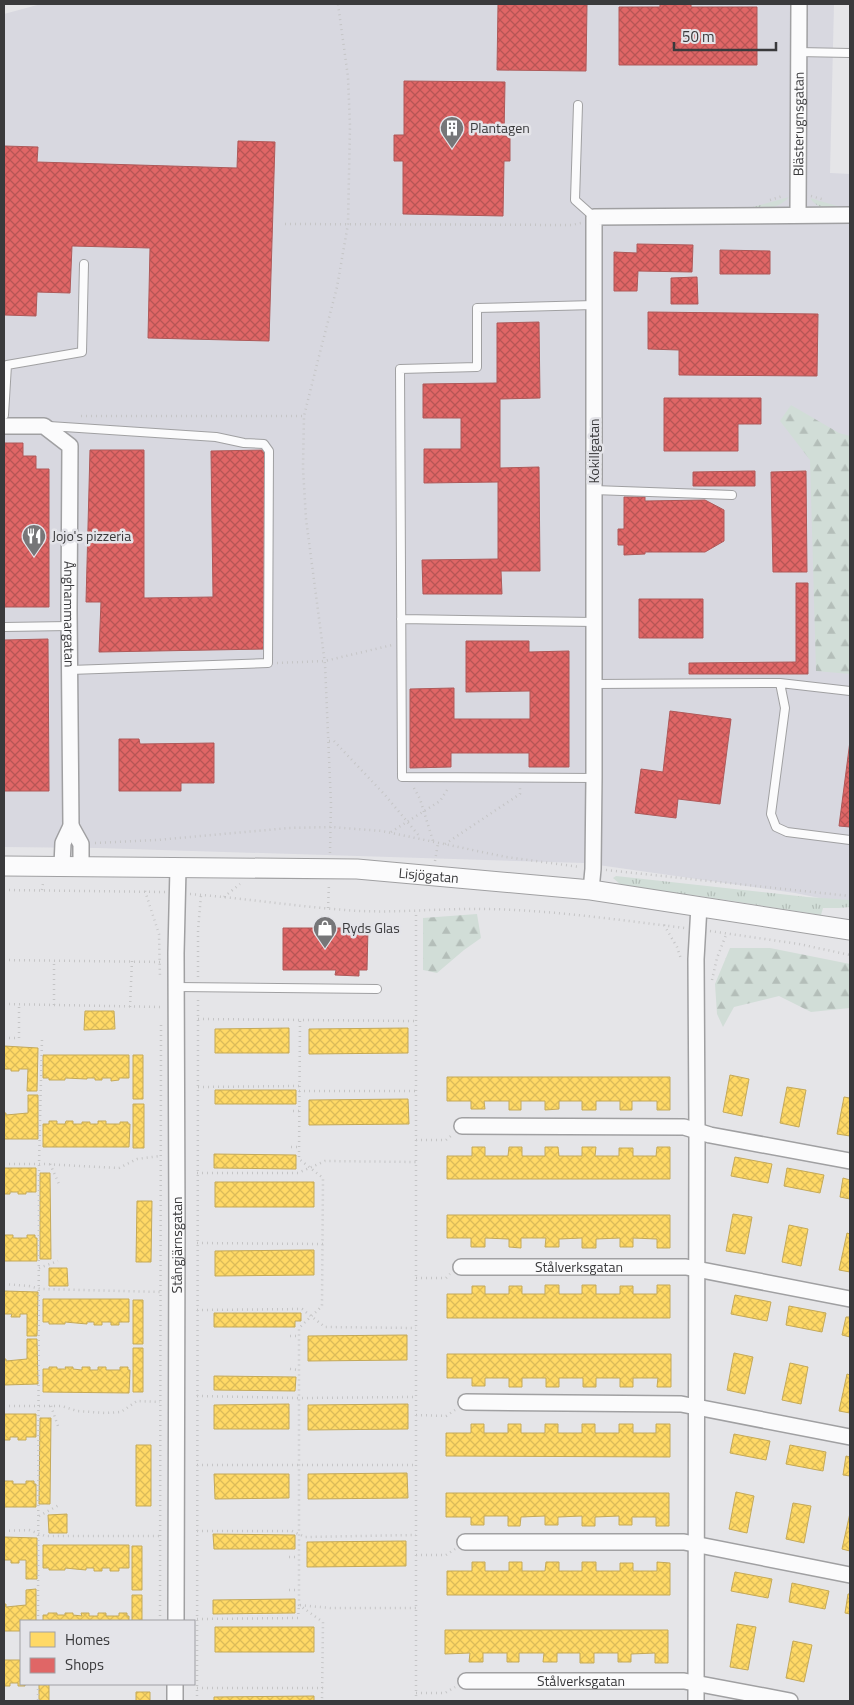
<svg xmlns="http://www.w3.org/2000/svg" width="854" height="1705" font-family="'Titillium Web',sans-serif">
  <defs>
    <pattern id="grass-tufts" width="24" height="20" patternUnits="userSpaceOnUse" patternTransform="scale(1.25)"><rect width="24" height="20" fill="#d1ddd7"/><path d="M3 7l-1-3M5 7V3M7 7l1-3M15 17l-1-3M17 17v-4M19 17l1-3" fill="none" stroke="#b4beb9"/></pattern>
    <pattern id="forest-firs" width="22" height="20" patternUnits="userSpaceOnUse" patternTransform="scale(1.25)"><rect width="22" height="20" fill="#d1ddd7"/><path d="M5 1l3.5 6h-7zM16 11l3.5 6h-7z" fill="#b4beb9"/></pattern>
    <pattern id="homes-cross-hatch" width="8" height="8" patternUnits="userSpaceOnUse" patternTransform="scale(1.25)"><rect width="8" height="8" fill="#ffd966"/><path d="M0 0l8 8M0 8l8-8" fill="none" stroke="#dbbb59"/></pattern>
    <pattern id="shops-cross-hatch" width="8" height="8" patternUnits="userSpaceOnUse" patternTransform="scale(1.25)"><rect width="8" height="8" fill="#e06666"/><path d="M0 0l8 8M0 8l8-8" fill="none" stroke="#b75555"/></pattern>
  </defs>
  <rect width="100%" height="100%" fill="#e5e5e8"/>
  <path fill="#d8d8e0" d="M41,4h793l-4,169 20,1v730l-55,-11 -211,-30 -486,-15 -94,-1v-833z"/>
  <path fill="url(#grass-tufts)" d="M789,197c-11,13 -25,11 -40,11z
    M810,198l27,8 4,2c-12,0 -23,2 -31,-10z
    M616,876l191,21 43,3v7l-11,1h-16l-2,7 -121,-19 -74,-9 -5,-2 -8,-7z"/>
  <path fill="url(#forest-firs)" d="M791,405l48,28 11,3v238l-34,-3 -6,-211 -30,-39z
    M477,914l4,24 -17,12 -27,23 -14,-3v-52z
    M730,948h40l80,16v44l-39,4 -32,-16 -45,11 -11,20 -6,-13 -2,-30z"/>
  <path fill="url(#homes-cross-hatch)" stroke="#c4a959" d="M85,1011h29l1,18 -31,1z
    M289,1028v25h-74v-24z
    M408,1028v25l-99,1v-25z
    M4,1046l34,2 -1,43h-10l1,-22h-9v2h-8v-2h-7z
    M43,1055h86v23h-10v2l-8,1v-3h-9v2h-7v-2h-8v1l-22,-1v2h-16v-2h-6z
    M133,1055h10v44h-10z
    M730,1075l19,4 -7,37 -19,-4z
    M447,1077h223v33h-13v-9h-25v9h-12v-9h-24v9h-14v-9h-23v8l-14,1v-9h-24v9h-12v-9h-25l1,8h-14v-8h-24z
    M787,1087l19,3 -7,37 -19,-4z
    M215,1090h81v14h-81z
    M28,1095h10v44h-34v-26h2v2l22,-2z
    M844,1097l6,1v38l-13,-2z
    M408,1099l1,25 -100,1v-25z
    M133,1104h11v44h-11z
    M49,1121h8v3h8l1,-3h7v3h9v-2h8v2h8v-3h8v3h14v-2h8v2h2l-1,23h-86v-23h6z
    M472,1147h13v9h23l1,-9h13v9h23v-9h13l1,9h23v-9h14l-1,9h24v-8h14v8h23l1,-9h13v32h-223v-23h25z
    M214,1154l82,1v14l-82,-1z
    M735,1157l37,7 -4,19 -37,-7z
    M4,1168h32v24h-10v2h-8v-2h-8v2h-6z
    M787,1168l37,7 -4,18 -36,-7z
    M40,1173h10l1,86h-11z
    M843,1178l7,2v19l-10,-2z
    M215,1182h99v25h-99z
    M137,1201h15l-1,61h-15z
    M733,1214l19,3 -7,37 -19,-3z
    M447,1215h223v33h-13v-9l-24,-1v9h-13v-9l-24,1v9h-14v-10l-23,1v8h-14l1,-9h-25v10l-12,-1v-8l-24,-1v9h-14v-9h-24z
    M789,1225l19,4 -7,37 -19,-4z
    M847,1233l3,1v38l-11,-2z
    M5,1235h8v3h14v-3h8v3h2v23h-33v-23z
    M314,1250v25l-99,1v-25z
    M49,1268h18l1,18h-19z
    M545,1285h14v9h23v-9h14v9h24v-8h13v8h24v-9h13v33h-223v-24h25v-8h13v8h24v-8h13v8h23z
    M4,1291l34,1 -1,44h-10v-22h-7v3h-9l1,-3h-8z
    M735,1295l36,7 -4,19 -36,-7z
    M43,1299h86v23h-10v3h-8v-3h-9v3h-8v-3h-7v2l-22,-2v2h-16v-2h-6z
    M133,1300h10v44h-10z
    M789,1306l37,7 -4,19 -36,-7z
    M214,1313h87v8h-6v6h-81z
    M846,1317h4v20l-8,-2z
    M407,1335v25l-99,1v-25z
    M27,1339h10l1,45 -34,1v-26h2v2l21,-2z
    M133,1348h10v44h-10z
    M734,1353l19,4 -8,37 -18,-4z
    M447,1354h224v33h-14l1,-9h-25v9h-13v-9h-24v9h-13v-9h-24v9h-13v-9h-24v9h-13v-9h-24v8h-13v-8h-25z
    M790,1363l18,4 -7,37 -19,-4z
    M49,1367h8v2h9l-1,-2h8v2l9,1v-3h8v3h8v-3h8v3h14v-3h8v3h2l-1,23 -86,-1v-23h6z
    M847,1374l3,1v38l-11,-2z
    M214,1376l82,1 -1,14 -81,-1z
    M289,1404v25h-75v-24z
    M408,1404v25l-100,1v-25z
    M4,1414h32v23h-10v3h-8v-3h-8v3h-6z
    M40,1418h11l-1,86h-11z
    M471,1424h13v9h24v-9h13v9h24v-9h13v9h24v-9h13v9h24v-9h14v9h23v-9h14v33l-224,-1v-23h25z
    M734,1434l36,7 -4,19 -36,-7z
    M136,1445h15v61h-15z
    M790,1445l36,7 -3,19 -37,-7z
    M846,1456l4,1v19l-7,-1z
    M407,1473l1,25 -100,1v-25z
    M214,1474h75v24l-74,1z
    M4,1481h9v3h13v-3h8v3h2v23h-32z
    M736,1492l18,4 -7,37 -18,-4z
    M446,1493h223v33h-13v-9h-24v8h-13v-9l-24,1v9h-13v-10l-24,1v8h-13v-9l-24,1 -1,9h-12v-10h-24v9h-13v-8h-25z
    M793,1503l18,3 -7,37 -18,-4z
    M850,1513v38l-8,-2z
    M67,1514v19h-18l-1,-18z
    M213,1534l82,1v14h-81z
    M4,1537l33,1v41h-11v-19h-7v3h-8v-3h-7z
    M406,1541v25l-99,1v-25z
    M43,1545h86v23h-10v3h-9v-3h-8v3h-8v-3h-8v2l-21,-2v2h-16v-2h-6z
    M132,1546h10v44h-10z
    M472,1562h13v9h24v-9h13v9h23l1,-9h13v9h23v-9h14v9h24v-8h13v8h24v-9l13,1v32h-223v-24h25z
    M735,1572l37,7 -4,19 -37,-7z
    M792,1583l37,8 -4,18 -36,-7z
    M36,1589v32h-15v10h-17v-27h2v3l20,-2v-15z
    M848,1594h2v20l-5,-1z
    M132,1595h10v26h-10z
    M295,1599v14l-82,1v-14z
    M48,1613h9v2h8v-2h8v2l9,1 -1,-3h8v3h9v-3h8v3h13v-3h8v3h2v5h-86v-6h5z
    M737,1624l19,3 -8,43 -18,-3z
    M215,1627h99v25h-99z
    M445,1630h223v33h-13v-10l-24,1v8h-13v-9h-24v10h-14v-10h-23v9h-14l1,-9h-25v9h-12v-9h-24v9h-14l1,-9 -25,1z
    M793,1641l19,4 -8,37 -18,-4z
    M4,1660h17v24h4v2h-7v-3h-8v3h-6z
    M39,1684h10v17h-10z
    M136,1692h14v9h-14z
    M314,1696v5h-100v-4z"/>
  <path fill="url(#shops-cross-hatch)" stroke="#ae5959" d="M498,4h89l-1,67 -89,-1z
    M660,4h31v3h66v58h-138v-58h41z
    M404,81l101,1 -1,54h6v25h-6l-1,55 -100,-2v-53h-9v-26h10z
    M238,141l37,1 -6,199 -121,-3 2,-90 -78,-2 -2,47 -33,-1 -1,24 -31,-1 -1,-169 34,1 -1,15 200,6z
    M637,244l56,1 -1,27 -54,-1 -1,20h-23v-39l23,1z
    M720,250l50,1v23h-50z
    M697,277l1,27h-27v-26z
    M648,312l170,2 -1,62 -138,-1v-25l-31,-1z
    M539,322l1,76 -40,1v69l39,-1 1,104h-39l1,23h-79l-1,-34 76,-1v-77l-74,1v-34h37v-31h-38v-34l74,-1v-60z
    M664,398h97v26h-23v27h-74z
    M4,443h19v13h13v13h13v138h-45z
    M90,450h54v148l69,-1 -2,-146 54,-1 1,199 -167,3 2,-50h-15z
    M755,471v15h-62v-14z
    M806,471l1,101h-34l-2,-100z
    M624,497h21v4l60,-1 19,10v31l-19,11h-60v2l-21,1v-10h-6v-16h6z
    M796,583h12v91h-119v-11l107,-1z
    M639,599h64v39h-64z
    M48,639l1,152h-45v-151z
    M466,641h63v11l40,-1v116h-40v-14h-78v14l-41,1v-79l44,-1v31h76v-28l-64,1z
    M670,711l61,8 -11,85 -42,-5 -2,19 -41,-5 6,-44 22,3z
    M119,739h20l1,5 74,-1v40h-33v8h-62z
    M850,741v86l-11,-1z
    M283,928h85l-1,42h-8v6l-24,-1 1,-5h-53z"/>
  <g fill="none" stroke-linecap="round" stroke-linejoin="round">
    <g stroke="#a0a0a2" stroke-width="10">
      <path id="service" d="M798,52l52,1
        M578,105l-3,95 19,17
        M594,305l-117,3v59l-77,2 2,408 192,1
        M4,415l3,-50 75,-13 2,-88
        M49,426l167,11 28,6 20,1 5,7 -1,212 -198,7
        M594,490l138,5
        M401,619l193,3
        M4,627l65,-1
        M780,683l5,25 -14,106 5,13 11,5 63,8
        M594,684l186,-1 70,8
        M176,987l201,2"/>
    </g>
    <g stroke="#a0a0a2" stroke-width="18">
      <g id="minor">
        <path id="s1" d="M798,214l1,-210"/>
        <path id="s2" d="M4,426h40l26,20 -1,164 2,216 -8,17 -1,22"/>
        <path d="M71,826l10,18v22"/>
        <path d="M591,890l2,-21 1,-91v-561l256,-2"/>
        <path d="M462,1126l222,1 26,8 140,26"/>
        <path id="s3" d="M461,1267h225l164,32"/>
        <path d="M466,1402l215,2 169,33"/>
        <path d="M465,1542h219l166,33"/>
        <path id="s4" d="M176,1621l1,-395 -1,-273 2,-85"/>
        <path id="s5" d="M466,1681h218l106,20"/>
        <path d="M175,1684v17"/>
        <path d="M696,1701l1,-570 -1,-172 3,-53"/>
      </g>
    </g>
    <g stroke="#a0a0a2" stroke-width="21">
      <g id="tertiary">
        <path id="s6" d="M4,866l353,3 234,21 259,40"/>
      </g>
    </g>
    <path stroke="#c5c5c6" stroke-width="2.5" stroke-dasharray="1 4" stroke-linecap="butt" d="M811,196l14,4
      M770,200l13,-4
      M285,224l287,1 9,-2
      M81,416h223
      M277,663l48,-2 67,-16
      M329,741h5l51,54 35,42
      M414,788l6,11 13,42
      M391,832l49,-31 9,-14
      M95,843l62,-3 132,-12 42,-1 51,4 124,26 74,10
      M445,844l75,-50v-6
      M330,853l1,-49 -6,-140 -19,-145 -3,-51 1,-52 14,-56 19,-73 11,-63 2,-98 -2,-49 -10,-73
      M435,861l3,-18
      M606,870l244,26
      M4,890l161,2
      M42,890l1,-7
      M145,891l14,43 1,43
      M190,894c52,4 103,12 155,16 47,4 94,-2 140,-1 67,1 134,11 200,19
      M224,897l16,-13
      M328,908l1,-24
      M664,925l13,22 4,12
      M710,931l89,13 51,11
      M4,960l156,2
      M198,977v-47l3,-35
      M712,980l5,-22 9,-23
      M4,1004l157,3
      M54,1005v-45
      M130,1007l2,-46
      M198,1019l218,2
      M300,1021l-1,138 24,19 -1,128 -23,22v277l24,17 -1,79
      M4,1038h15v-33
      M198,1087l101,-1
      M299,1091h117
      M293,1111h6
      M416,1140h30l6,-5
      M291,1147h8
      M4,1164h39l76,4 18,-9 23,-3
      M50,1164l10,22
      M197,1173h101l27,-12 91,1
      M197,1243l126,1
      M39,1268l19,-7
      M416,1278h30l4,-4
      M4,1284l25,2 12,3 119,3
      M197,1310l105,-1 23,18 91,1
      M290,1336h9
      M290,1369l9,1
      M197,1396l102,2 116,-1
      M4,1406h58l15,5 28,2 16,-1 16,-11 23,1
      M51,1406l8,23
      M416,1415l30,1 9,-6
      M197,1465h218
      M39,1516l20,-11
      M4,1531l25,-1 16,6h115
      M197,1531h95l13,6 111,-2
      M416,1555h30l9,-6
      M289,1557h10
      M289,1590h10
      M197,1619l101,-1 1,-13 31,3h86
      M38,1621l1,-457 3,-126
      M160,1621l1,-596
      M38,1684v17
      M197,1688h126
      M416,1693h29l10,-6
      M197,1701l1,-703
      M416,1701v-790"/>
    <use href="#service" stroke="#fbfbfc" stroke-width="8"/>
    <use href="#minor" stroke="#fbfbfc" stroke-width="15"/>
    <use href="#tertiary" stroke="#fbfbfc" stroke-width="19"/>
  </g>
  <defs>
    <g id="building-pin" transform="scale(1.25)"><path d="M0 17L-7.5 6A9.5 9.5 0 1 1 7.5 6Z" fill="#767678" stroke="#e4e4e9"/><path d="M-4-6H4V6H1V3H-1V6H-4ZM-2.5-4.3h1.7v1.8h-1.7ZM.8-4.3h1.7v1.8H.8ZM-2.5-1h1.7V.8h-1.7ZM.8-1h1.7V.8H.8Z" fill="#fff"/></g>
    <g id="restaurant-pin" transform="scale(1.25)"><path d="M0 17L-7.5 6A9.5 9.5 0 1 1 7.5 6Z" fill="#767678" stroke="#e4e4e9"/><path d="M-5-6h1v4h1v-4h1v4h1v-4h1v5L-1.5 .5V6h-2V.5L-5-1ZM5-6V6H3V1.5H1.5Q1.5-4 5-6Z" fill="#fff"/></g>
    <g id="shop-pin" transform="scale(1.25)"><path d="M0 17L-7.5 6A9.5 9.5 0 1 1 7.5 6Z" fill="#767678" stroke="#e4e4e9"/><path d="M-5-2.5h2.3a2.7 3.5 0 0 1 5.4 0H5L5.5 6h-11ZM-1.5-2.5h3a1.5 2.3 0 0 0-3 0Z" fill="#fff"/></g>
  </defs>
  <g fill-rule="evenodd">
    <use href="#building-pin" x="452" y="128"/>
    <use href="#restaurant-pin" x="34" y="536"/>
    <use href="#shop-pin" x="325" y="928"/>
  </g>
  <g text-anchor="middle" stroke-width="5" stroke-linejoin="round" paint-order="stroke">
    <g font-size="14" fill="#3a3a3c" stroke="#e4e4e9">
      <text dy="5" stroke="none"><textPath href="#s1" startOffset="90">Blästerugnsgatan</textPath></text>
      <text transform="translate(594 451) rotate(-90)" y="5">Kokillgatan</text>
      <text dy="5" stroke="none"><textPath href="#s2" startOffset="241">Ånghammargatan</textPath></text>
      <text dy="5" stroke="none"><textPath href="#s6" startOffset="425">Lisjögatan</textPath></text>
      <text dy="5" stroke="none"><textPath href="#s4" startOffset="376">Stångjärnsgatan</textPath></text>
      <text dy="5" stroke="none"><textPath href="#s3" startOffset="118">Stålverksgatan</textPath></text>
      <text dy="5" stroke="none"><textPath href="#s5" startOffset="115">Stålverksgatan</textPath></text>
    </g>
    <g font-size="14" fill="#3a3a3c" stroke="#e4e4e9" text-anchor="start">
      <text x="470" y="133">Plantagen</text>
      <text x="52" y="541">Jojo's pizzeria</text>
      <text x="342" y="933">Ryds Glas</text>
    </g>
  </g>
  <rect width="854" height="1705" fill="none" stroke="#3a3a3c" stroke-width="10"/>
  <rect x="20" y="1620" width="175" height="65" fill="#e4e4e9" stroke="#a0a0a4"/>
  <rect x="30" y="1632" width="25" height="15" fill="#ffd966" stroke="#a0a0a4"/>
  <text x="65" y="1645" font-size="15" fill="#3a3a3c">Homes</text>
  <rect x="30" y="1658" width="25" height="15" fill="#e06666" stroke="#a0a0a4"/>
  <text x="65" y="1670" font-size="15" fill="#3a3a3c">Shops</text>
  <path d="M674 42v8h102v-8" fill="none" stroke="#3a3a3c" stroke-width="2.5"/>
  <text x="682" y="42" font-size="15" fill="#3a3a3c" stroke="#e4e4e9" stroke-width="4" paint-order="stroke">50 m</text>
</svg>
